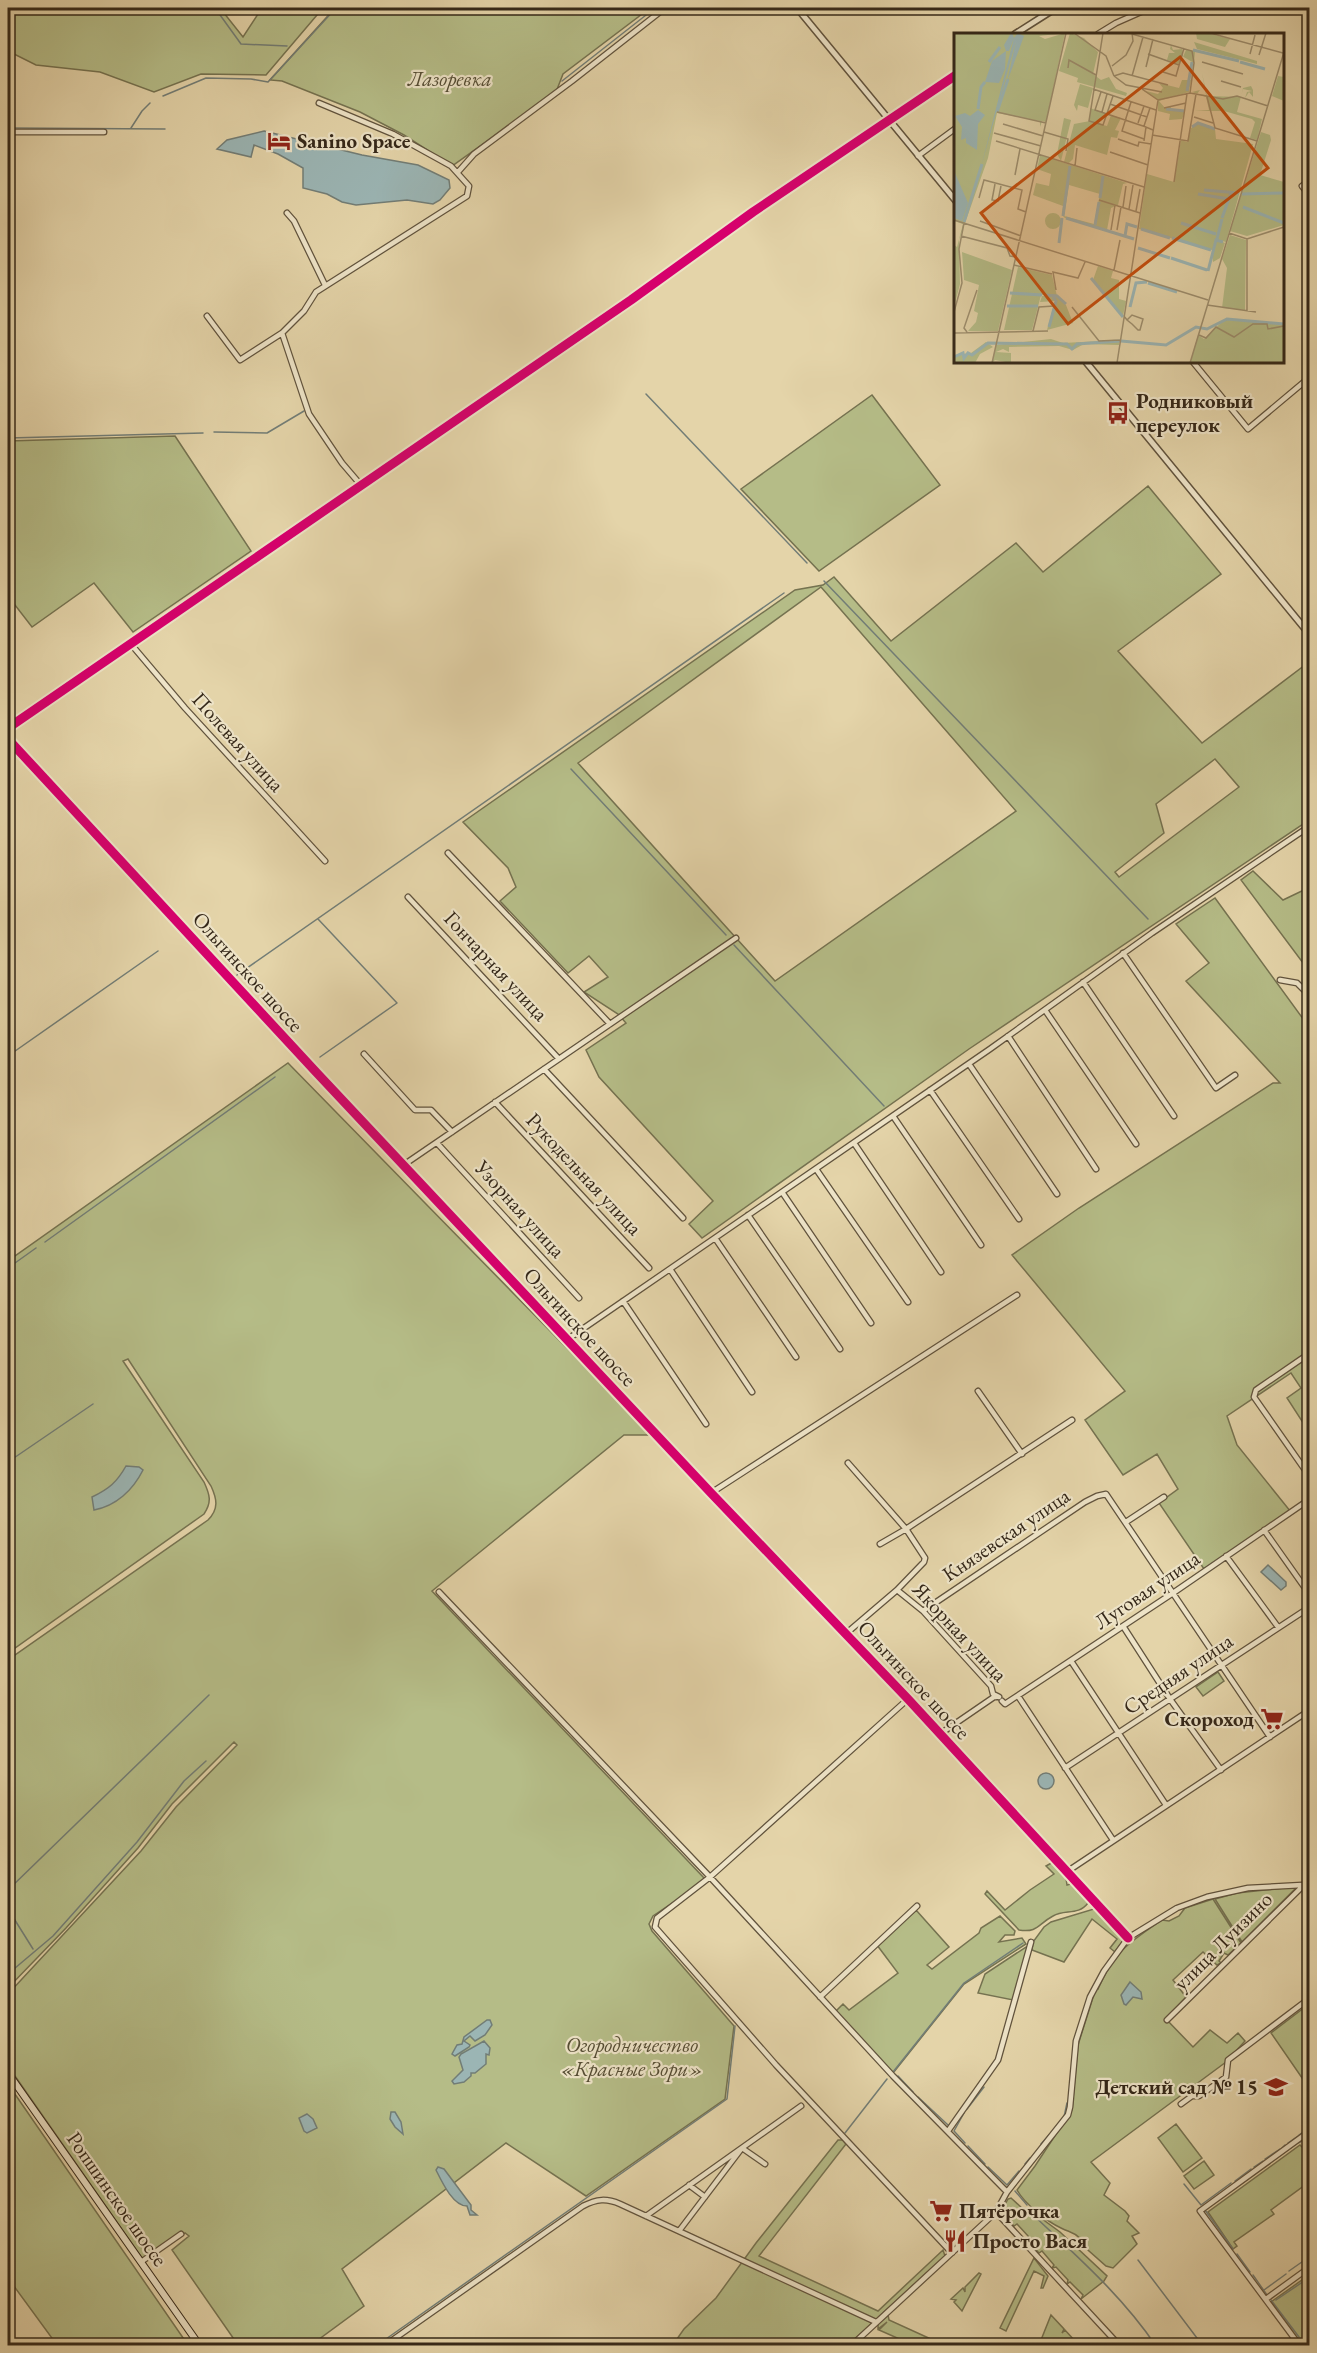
<svg xmlns="http://www.w3.org/2000/svg" width="1317" height="2353" font-family="'EB Garamond',serif">
  <rect width="100%" height="100%" fill="#e4d4a9"/>
  <filter id="stains"><feTurbulence type="fractalNoise" baseFrequency=".00333" numOctaves="4"/><feColorMatrix values="0 0 0 0 .2 0 0 0 0 .09 0 0 0 0 .02 0 0 0 .5 -.17"/></filter>
  <radialGradient id="worn" r=".72"><stop offset=".6" stop-color="#630" stop-opacity="0"/><stop offset="1" stop-color="#630" stop-opacity=".3"/></radialGradient>
  <path fill="#b5bc87" stroke="#757250" stroke-width="1.5" fill-rule="evenodd" d="M8,8h212l23,29 19,-29h61l-57,67 -65,-1 -47,18 -54,-20 -64,-7 -28,-14z
    M335,8h315l-87,66 -7,18 -104,74 -48,-31 -44,-23 -78,-31 -12,-1z
    M872,395l68,90 -121,86 -78,-82z
    M175,436l76,115 -118,81 -39,-49 -62,44 -24,-31v-155z
    M1148,486l73,88 -103,77 84,92 107,-81v158l-340,229 -267,189 -13,-14 24,-23 -114,-124 -13,-27 40,-27 -8,-9 -34,-22 24,-15 -19,-21 -21,17 -68,-72 16,-14 -8,-19 -45,-46 332,-232 28,-5 11,-8 57,64 125,-98 27,29zM821,587l195,224 -241,170 -197,-218zM1215,759l24,28 -120,90 -4,-5 49,-39 -8,-29z
    M1253,871l30,29 25,-12 1,2v81l-68,-91z
    M1215,898l94,129v405l-22,-34 14,-10 -10,-15 -64,43 10,29 54,67 -87,57 -45,-66 19,-14 -21,-35 -34,21 -38,-55 40,-29 -113,-136 67,-47 194,-125h7l-94,-102 23,-18 -33,-39z
    M288,1063l364,372h-28l-192,156 272,287 -2,5 -49,33 -4,8 3,7 82,95 -9,73 -139,97 -80,-53 -164,126 22,37 -53,39h-73l-66,-95 17,-14 -4,-3 -41,28 -136,-195v-72l133,-143 35,-44 61,-62 -3,-3 -62,62 -34,44 -72,80 -58,60v-328l200,-140c11,-11 9,-21 3,-34l-83,-127 -5,2 81,121c6,13 8,20 0,32l-196,139v-392z
    M1218,1672l6,9 -21,15 -7,-9z
    M1055,1861l10,10 2,14 7,-2 10,11 4,9c-10,13 -23,6 -35,13 -15,8 -15,17 -34,14l-34,-36 2,-3 18,19 25,-20 24,-16 -8,-8z
    M1294,1887l1,2 -53,53 -27,-43 22,-6z
    M1213,1899l28,44 -13,12 -4,-2 -5,8 2,2 -4,2 -14,-13 -30,28 13,17 -20,22 27,28 17,-17 17,13 11,-10 7,8 -19,21 -135,100 19,21 -6,12 21,16 4,5 -2,5 12,12 -7,3 5,8 -24,24 -7,-2 -26,-23 1,-4c-10,-9 -11,-6 -20,-11 -15,-7 -36,-24 -44,-38l18,-24 37,-56 6,-65 18,-57 2,1c16,-38 32,-47 64,-69l7,1 10,-5 6,-8z
    M1097,1908l26,28v5l-8,11 -5,-4 7,-9 -25,-20 -28,43 -32,-12 1,-8 11,-15 7,-5z
    M916,1910l33,37 -22,18 5,4 47,-36 2,-5 19,-12 15,15 -1,4h-9l-6,7 23,-4 4,6 -62,40 -71,89 -57,-62 7,-7 6,6 49,-37 -21,-28z
    M1026,1947l2,1 -15,52 -35,-7 7,-19z
    M1309,2004v84l-38,-55z
    M8,2084l180,261h-131l-49,-67z
    M1176,2124l26,34 -19,14 -25,-34z
    M838,2140h5l3,4 -87,112 119,55 65,-61 2,6 -97,89 -176,1 12,-17 32,-31 40,-55z
    M1300,2145l9,9v28l-38,28 3,4 -40,28 3,4 -4,3 -25,-37z
    M1204,2161l10,14 -20,14 -10,-13z
    M1011,2198l11,10 16,8 22,16 47,44 -3,5 -23,18 2,-4 -13,-13 -3,2 1,-4 -12,-13 -4,1 2,-3 -12,-14 -3,2 -12,-13 2,-3 -12,-13 -3,2 -9,-9 2,-3 -4,-6 5,-9z
    M1034,2258l14,18 -5,12h-2l3,-12 -10,-5 -28,60 -6,-3z
    M979,2273l2,1 -19,37 -8,-9 2,-2 -5,-1 12,-11 2,4v-5z
    M1309,2275v70h-7l-31,-43z
    M888,2315l1,5 55,25h-31l-34,-15 8,-8 -9,7v-5z
    M1051,2315l13,14 -2,4 3,-3 10,11 -3,1 -1,3h-32z"/>
  <path fill="#9bb5b4" stroke="#727d76" stroke-width="1.5" d="M264,131l98,24 56,10 31,15 1,8 -10,12 -7,4 -26,-4 -51,5 -14,-3 -15,-8 -24,-6v-20l-25,-14 -24,-9 -3,12 -34,-8 10,-9z
    M126,1466l13,1 4,3c-10,20 -27,36 -49,40l-2,-13c17,-8 25,-15 34,-31z
    M1268,1565l18,17v4l-5,4 -20,-18z
    M1038 1781a8 8 0 1 1 16 0a8 8 0 1 1-16 0Z
    M1130,1982l11,10 1,7 -9,-2 -7,8 -2,-1 -3,-9z
    M487,2020h3l2,5 -7,10 -10,6 -5,-5 -6,5 6,4 -1,2 -14,9 -3,-2 5,-9 5,-1 2,-7z
    M484,2041l6,7 -1,7 -3,-1v10l-11,9h-4v3l-7,6 -10,2 -2,-3 11,-11 -4,-13 2,-3z
    M391,2112h4l6,10 2,12 -8,-7 -5,-8z
    M307,2114l6,5 4,9 -10,5 -3,-2 -5,-13z
    M438,2167l6,2 27,36v5l6,5h-7l-3,-9c-14,0 -25,-24 -31,-36z"/>
  <g fill="none" stroke-linecap="round" stroke-linejoin="round">
    <path stroke="#727d76" stroke-width="1.5" d="M215,8l26,36 46,2
      M562,81l93,-73
      M163,96l43,-18 45,1 17,3 68,-74
      M8,128l157,1
      M131,128l11,-17 8,-8
      M646,394l161,169
      M214,432l53,1 37,-22
      M8,438l195,-5
      M824,581l324,338
      M571,769l155,166
      M318,919l79,84 -77,54
      M734,945l150,161
      M237,975l547,-382
      M8,1056l150,-105
      M45,1242l230,-165
      M8,1268l28,-20
      M8,1462l85,-58
      M8,1890l201,-195
      M8,1909l25,40
      M8,1974l45,-38 84,-94 47,-61 22,-20
      M893,2072l71,-89 59,-40
      M898,2076l15,16
      M918,2097l30,28
      M967,2109l17,-22
      M964,2113l-10,18 11,12
      M1064,2117l3,-14
      M845,2133l42,-54
      M1299,2135l11,-8
      M1288,2143l10,-7
      M1041,2144l8,-9
      M968,2146l17,18
      M1282,2148l3,-3
      M1265,2159l15,-10
      M1025,2164l5,-6
      M988,2167l19,18 12,-14
      M1254,2167l9,-6
      M1235,2181l16,-12
      M1184,2184l17,21 30,-22
      M1015,2191l12,14
      M1029,2211c45,43 92,83 127,135
      M1233,2249l-28,-39 93,-67 4,-2 8,7
      M1237,2254l13,18
      M1138,2260l65,86
      M1289,2271l20,-14
      M1253,2275l14,20
      M1264,2290l22,-16
      M1271,2300l28,37
      M1276,2300l34,-23
      M1301,2340l4,6
      M376,2346l351,-247 8,-73"/>
    <g stroke="#61533d" stroke-width="7">
      <path id="minor" d="M1098,34l18,-11 34,-15
        M319,103l74,31 58,32 18,20 -2,10 -151,96 -12,19 -22,22 27,81 33,49 18,21
        M8,132h96
        M918,156l38,-28
        M458,172l16,-18 98,-73 93,-73
        M1310,180l-8,6 8,10
        M287,213l7,8 31,64
        M207,316l33,44 42,-27
        M1193,362l55,67 62,-52
        M130,643l55,65 140,153
        M8,739l308,333 395,421 197,206 220,239
        M448,853l162,171
        M408,897l151,162
        M1123,953l93,135 19,-13
        M1280,980l17,3 13,13
        M1083,982l91,134
        M1045,1010l91,134
        M1008,1036l88,133
        M364,1054l51,56h16l21,22
        M969,1064l88,130
        M544,1069l139,149
        M930,1090l89,129
        M495,1102l154,166
        M893,1116l88,129
        M437,1143l142,155
        M854,1143l87,129
        M405,1164l331,-226
        M816,1169l92,133
        M782,1192l89,131
        M748,1215l92,134
        M715,1238l81,119
        M670,1269l82,123
        M623,1301l83,123
        M568,1339l422,-290 162,-116 158,-107
        M1310,1353l-54,37 -2,7 56,80
        M978,1391l44,63
        M848,1463l58,66 -26,15
        M711,1493l306,-198
        M1126,1522l38,-25
        M1264,1530l46,65
        M1226,1556l52,71
        M897,1590l26,21 68,75 2,8 6,3
        M439,1592l271,285 183,199 114,116
        M923,1611l162,-109 12,-6 9,-2 164,243
        M1123,1626l47,73 51,71
        M847,1635l2,-4 48,-41 27,-28 1,-4 -19,-29 166,-109
        M1071,1661l95,144
        M1018,1696l95,144
        M908,1699l-198,178 -53,41 -2,9 121,138 176,188
        M1002,1701l3,3 168,-111 137,-94
        M940,1734l54,-37h2
        M1065,1768l245,-161
        M1068,1871l242,-161
        M820,1997l97,-91
        M1167,2020l143,-141
        M1181,2104l11,-8h7l27,-19 2,-17 82,-62
        M948,2131l50,-71 33,-118
        M689,2185l16,12
        M996,2212l124,134
        M646,2216l155,-110
        M679,2231l63,-83 23,16
        M141,2262l40,-28
        M1266,2299l44,-32
        M384,2346l199,-140c14,-7 23,-8 37,-2l256,118
        M851,2346l145,-134 11,-20 61,-77 2,-8 6,-66 14,-44 14,-26 24,-33 49,-30 30,-11 41,-9 54,-3
        M1300,2346l-100,-135 103,-75"/>
    </g>
    <g stroke="#61533d" stroke-width="8">
      <path id="tertiary" d="M797,8l159,193
        M1015,34l41,-26
        M1086,362l224,273
        M8,728l623,-428 122,-88 203,-137"/>
    </g>
    <g stroke="#352819" stroke-width="8">
      <path id="secondary" d="M8,2073l192,273"/>
    </g>
    <use href="#minor" stroke="#ede3c7" stroke-width="4.5"/>
    <use href="#tertiary" stroke="#ede3c7" stroke-width="5"/>
    <use href="#secondary" stroke="#ede3c7" stroke-width="6"/>
    <g stroke="#ede3c7" stroke-width="13">
      <path id="cycleway" d="M8,728l623,-428 122,-88 203,-137
        M8,739l308,333 395,421 197,206 220,239"/>
    </g>
    <use href="#cycleway" stroke="#d6006c" stroke-width="9"/>
  </g>
  <defs>
    <g id="hotel-bare" transform="scale(1.8)"><path d="M-6-4.5h1.5V1H6V5H4.5V3h-9V5H-6ZM-4 0a1.8 1.8 0 1 1 3.6 0ZM.5 0V-2.5h3Q6-2.5 6 0Z" fill="#8f2418" stroke="#ede3c7" stroke-width="2.5" paint-order="stroke"/></g>
    <g id="bus-bare" transform="scale(1.8)"><path d="M-5-6H5V4H4V6H2V4H-2V6H-4V4H-5ZM-3.5-4V0h7V-4ZM-3.5 1.2v1.5H-2V1.2ZM2 1.2v1.5H3.5V1.2Z" fill="#8f2418" stroke="#ede3c7" stroke-width="2.5" paint-order="stroke"/></g>
    <g id="supermarket-bare" transform="scale(1.8)"><path d="M-6-5.5h2.5l.6 2H6L4.5 2H-2.5L-4.4-4H-6ZM-1.5 3.2a1.3 1.3 0 1 0 .1 0ZM3 3.2a1.3 1.3 0 1 0 .1 0Z" fill="#8f2418" stroke="#ede3c7" stroke-width="2.5" paint-order="stroke"/></g>
    <g id="school-bare" transform="scale(1.8)"><path d="M0-5L7-2L0 1L-7-2ZM-4 1L0 2.5L4 1V4Q0 6-4 4Z" fill="#8f2418" stroke="#ede3c7" stroke-width="2.5" paint-order="stroke"/></g>
    <g id="restaurant-bare" transform="scale(1.8)"><path d="M-5-6h1v4h1v-4h1v4h1v-4h1v5L-1.5 .5V6h-2V.5L-5-1ZM5-6V6H3V1.5H1.5Q1.5-4 5-6Z" fill="#8f2418" stroke="#ede3c7" stroke-width="2.5" paint-order="stroke"/></g>
  </defs>
  <g fill-rule="evenodd">
    <use href="#hotel-bare" x="279" y="141"/>
    <use href="#bus-bare" x="1118" y="413"/>
    <use href="#supermarket-bare" x="1272" y="1719"/>
    <use href="#school-bare" x="1276" y="2087"/>
    <use href="#supermarket-bare" x="941" y="2211"/>
    <use href="#restaurant-bare" x="955" y="2241"/>
  </g>
  <g text-anchor="middle" stroke-width="4.5" stroke-linejoin="round" paint-order="stroke">
    <g font-size="21" font-style="italic" fill="#554d34" stroke="#ede3c7">
      <text x="450" y="86">Лазоревка</text>
      <text x="632" y="2052">Огородничество<tspan x="632" dy="24">«Красные Зори»</tspan></text>
    </g>
    <g font-size="21" font-weight="bold" fill="#352819" stroke="#ede3c7" text-anchor="start">
      <text x="297" y="148">Sanino Space</text>
      <text x="1136" y="408">Родниковый<tspan x="1136" dy="24">переулок</tspan></text>
      <text x="1254" y="1726" text-anchor="end">Скороход</text>
      <text x="1258" y="2094" text-anchor="end">Детский сад № 15</text>
      <text x="959" y="2218">Пятёрочка</text>
      <text x="973" y="2248">Просто Вася</text>
    </g>
    <g font-size="21" fill="#352819" stroke="#ede3c7">
      <text transform="translate(238 742) rotate(48)" y="7">Полевая улица</text>
      <text transform="translate(496 966) rotate(47)" y="7">Гончарная улица</text>
      <text transform="translate(248 972) rotate(48)" y="7">Ольгинское шоссе</text>
      <text transform="translate(584 1174) rotate(47)" y="7">Рукодельная улица</text>
      <text transform="translate(520 1209) rotate(48)" y="7">Узорная улица</text>
      <text transform="translate(580 1327) rotate(47)" y="7">Ольгинское шоссе</text>
      <text transform="translate(1006 1535) rotate(-34)" y="7">Князевская улица</text>
      <text transform="translate(1147 1590) rotate(-34)" y="7">Луговая улица</text>
      <text transform="translate(960 1632) rotate(47)" y="7">Якорная улица</text>
      <text transform="translate(1178 1674) rotate(-34)" y="7">Средняя улица</text>
      <text transform="translate(914 1680) rotate(47)" y="7">Ольгинское шоссе</text>
      <text transform="translate(1223 1941) rotate(-45)" y="7">улица Луизино</text>
      <text transform="translate(117 2199) rotate(55)" y="7">Ропшинское шоссе</text>
    </g>
  </g>
  <g transform="translate(954 33)">
    <rect width="330" height="330" fill="#e4d4a9"/>
    <path d="M0,0l103,1 -18,2 6,3 20,-6 -19,89 -4,-1 -2,6v-6l-43,-8 -9,45 -29,82 1,44 -6,23v-62l3,2 6,-23 -9,-3zM116,0l14,5 14,14 -5,22 8,6 8,-3 7,12 11,4 -1,3 -49,-14 1,-4 -19,-7zM242,0h11l23,6 -5,8 -28,-8zM240,9l63,19v3l-60,-15zM217,12l2,5 9,-1 1,8 3,-7 9,1 -1,12 -12,-7 -3,8 -12,-4 2,-7h6l-5,-4zM248,40l5,23 34,1 2,-9 8,-2 2,4v7l-4,-5 -4,6 2,-6 5,-1 -9,-2 -6,23 25,7 -5,21 -7,-2 5,-16 -3,-3 -28,-8h-30l15,-1 -3,-13 -14,-5 8,-2 -3,4 9,1zM324,43l6,1v24l-12,-5zM228,47h9l-2,12 -30,9 6,7 6,-2v5h14l-3,8 -13,1 1,-6 -12,-3v-11l-16,-10 16,4 5,-6 -4,-5 20,5zM126,51l13,4 -5,20 -10,-3 -1,6 -3,-6zM136,75l17,6 -8,9 4,2 4,1 4,-11 10,3 -6,12 4,1 -2,7 -6,-1 -4,18 -32,-10 -2,14 -4,4 -5,-1 10,-38 16,-3zM110,85l7,2 -10,41 -4,-7zM244,91l17,5 1,10 37,5 -27,98 -11,-3 10,4 -5,15 -7,4 -1,-12 -73,-21 8,-55 27,8 7,-42 6,2 4,-14zM307,99l9,3 1,5 -11,35 24,7v43l-37,11 -17,-5zM86,122l87,28 -4,1 -5,21 -7,3 -4,22 -42,-12 -3,-3 1,-9 -30,-11 3,-12 13,3 2,-12 -14,-5zM115,152l31,9 -6,30 -30,-8zM91 188a8 8 0 1 1 16 0a8 8 0 1 1-16 0ZM276,202l16,5 -1,70 -23,-2 5,-40 -5,-9zM8,219l50,18 -14,61h-30l8,-9 2,-9 -4,-2 5,-26 -15,-5zM144,233l15,5 -2,7 8,2v19l7,2 -3,15 -30,-36zM64,234l34,8 5,21 9,9 7,18 -26,7 8,-29 -15,1 2,-6h9l-10,-1 -9,35h-28zM271,286l59,6v38h-94l8,-28 6,4zM97,306l12,4 56,-3v5l-35,-1 -11,6 -14,-4 -50,1v5l-6,-3 -7,3 15,1v10l-16,-3 -3,3 4,-18zM32,309l7,5 -13,7 -5,9h-21v-8l17,-2z" fill="#b5bc87" fill-rule="evenodd"/>
    <path d="M57,0h1l2,5 4,-5 6,3 -17,46 9,-41 -35,126 33,-129 -5,13h-3l-1,18 -6,14 -14,-1 7,-21 14,-10 -2,-6zM24,77l7,5 -7,9 -1,26 -11,-7v-5l-5,2 1,-13 -7,-11 10,-3 5,3zM1,140l13,30 -6,18 -8,-3z" fill="#9bb5b4"/>
    <path fill="none" stroke="#9bb5b4" stroke-width="3" d="M239,17l46,11M35,29l11,-15M286,29l25,7M233,58l5,-29M24,76l3,-22 4,-5M212,76l19,2M43,79l11,-33M238,94l6,-4 17,6M250,157l35,3M244,161l31,5M288,161l42,-1M146,165l3,-22M289,174l41,16M109,183l7,-50M112,185l68,21M268,185l9,-25M10,189l18,-58M227,190l35,11M141,192l4,-23M187,196l29,9M171,203l2,-12 10,3M218,205l39,12M263,206l5,-20M105,210l3,-25M184,215l32,10M217,225l36,12M254,238l8,-31 7,2M137,245l32,39M194,250l29,9M56,260l32,2M90,262l13,1 9,8M53,273h31M176,274l6,-24 11,-1M95,294l7,-26 -3,-4M167,308l45,4 30,-18 11,2 20,-10 57,5M0,324l9,-4 1,5 4,-5 4,2 16,-12 79,1 5,5 5,-5 43,-3"/>
    <path fill="none" stroke="#9e8f6f" stroke-width="1.5" d="M120,0l32,23 8,20M149,0l-14,88 14,4 10,-29M256,0l73,20M178,1l60,17 2,12 -4,30M194,21l31,11M296,21l5,-19M305,22l7,-22M248,29l41,12M158,33l14,-11 7,-14 -1,-8M192,34l7,-28M114,35l1,-8 27,15M209,39l13,4 8,-28M160,43l9,-3 45,12M160,43l12,9 36,7M178,43l11,-39M267,48l20,6M139,56l63,21M188,56l16,11 32,-7 33,6 14,-3 31,10M147,59l-6,18 51,17M253,64l8,31 42,13M177,69l-9,29 22,8M156,71l37,13M210,75l22,-5M43,79l49,11M148,79l5,-18M240,84l19,6M184,90l6,-17M49,91l40,12M190,93l6,-18M90,99l24,7 -2,12M40,100l47,13M198,102l36,6 8,-47M164,106l20,7 1,-4 12,2M42,108l148,46M190,108l2,-14 7,3M156,119l38,13M121,133l2,-18M61,142l5,-26M220,149l13,-88M41,151l-3,16 6,1 3,-15M25,165l5,-18 38,10 -4,19 8,3M145,167l41,13M169,174l3,-21M175,176l4,-24M182,178l4,-22M0,187l254,80M26,188l41,15M157,197l4,-25M163,197l4,-23M275,200l18,6 37,-12M7,203l46,12 3,8 6,1M293,205v73M60,232l38,9M160,237l6,-30M102,257l-3,-18 25,6 7,-16M253,272l49,7M118,274l27,34 21,-1M0,279l8,-29 -3,-34 5,-26M170,283l3,4 5,4 6,6h2l3,-11 -11,-4 -5,5M79,298l6,-24 15,-1M13,299l-3,-4 13,-38M0,300l94,-2M245,302l7,3 10,-11 18,10 19,-13h14l1,5 16,-3M38,330l74,-330M163,330l41,-263M236,330l94,-311"/>
    <path fill="#c44f0f" fill-opacity="0.15" stroke="#c44f0f" stroke-width="3" d="M226,24l88,111 -200,156 -87,-111z"/>
    <rect width="330" height="330" fill="none" stroke="#352819" stroke-width="3"/>
  </g>
  <rect width="1317" height="2353" fill="none" stroke="#e4d4a9" stroke-width="30"/>
  <rect x="9" y="9" width="1299" height="2335" fill="none" stroke="#352819" stroke-width="3"/>
  <rect x="15" y="15" width="1287" height="2323" fill="none" stroke="#352819" stroke-width="1.5"/>
  <rect width="100%" height="100%" filter="url(#stains)"/>
  <rect width="100%" height="100%" fill="url(#worn)"/>
</svg>
